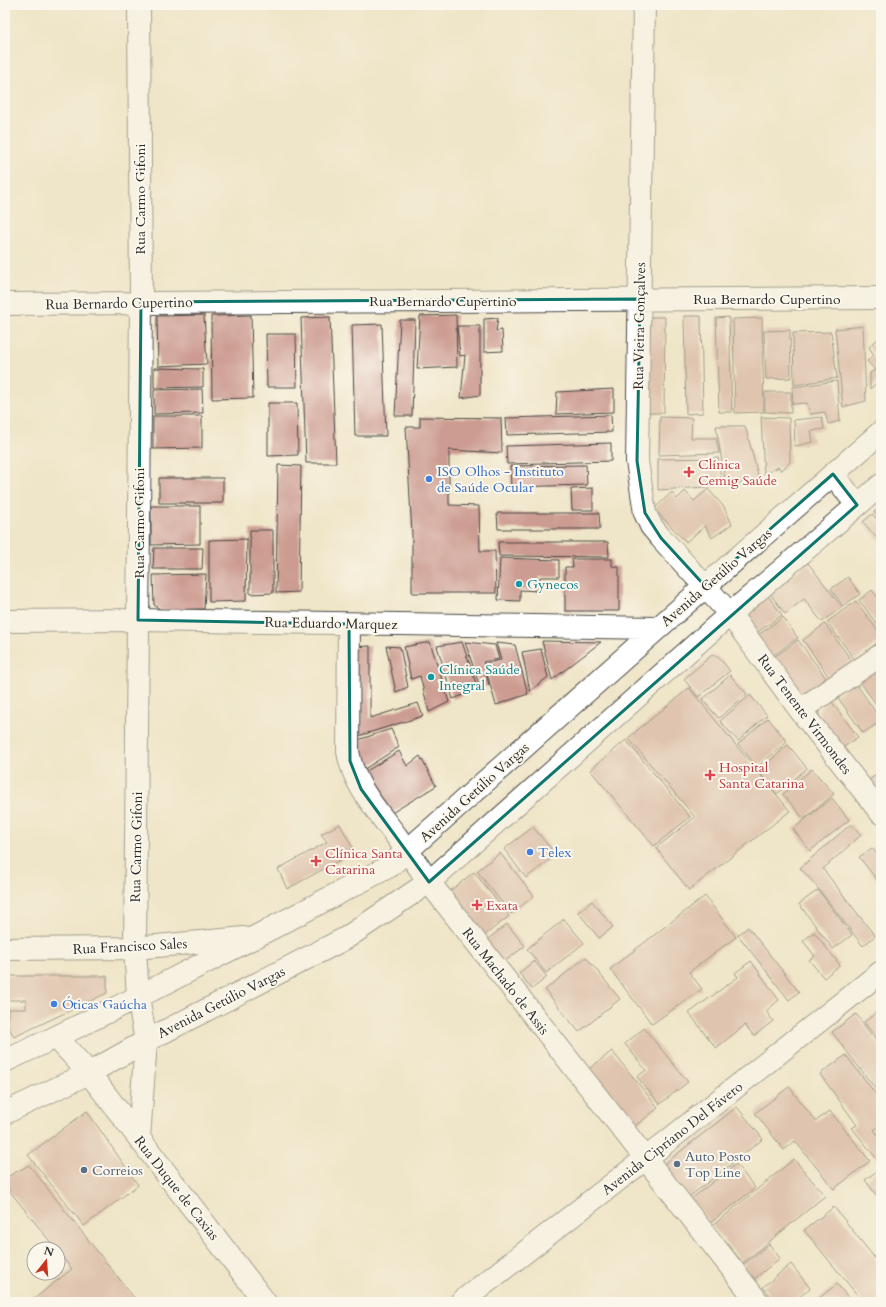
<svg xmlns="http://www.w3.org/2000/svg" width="886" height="1307" font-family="Cardo,serif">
  <rect width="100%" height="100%" fill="#fbf7ec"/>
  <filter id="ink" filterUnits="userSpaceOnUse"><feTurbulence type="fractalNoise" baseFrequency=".025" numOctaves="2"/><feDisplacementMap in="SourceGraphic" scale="8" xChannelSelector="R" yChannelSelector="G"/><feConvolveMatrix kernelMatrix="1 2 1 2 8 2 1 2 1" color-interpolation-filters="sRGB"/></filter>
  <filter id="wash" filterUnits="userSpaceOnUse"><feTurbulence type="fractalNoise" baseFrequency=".012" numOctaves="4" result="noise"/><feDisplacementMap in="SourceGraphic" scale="16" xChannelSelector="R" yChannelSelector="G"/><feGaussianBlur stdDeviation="0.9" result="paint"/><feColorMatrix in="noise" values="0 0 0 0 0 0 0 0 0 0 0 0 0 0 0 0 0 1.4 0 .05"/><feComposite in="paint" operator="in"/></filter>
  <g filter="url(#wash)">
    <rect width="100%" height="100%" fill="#efe5c8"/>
    <g id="blocks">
      <path fill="#cc9b91" d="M204,315l3,49 -49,2 -1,-50z
        M251,315l2,83 -41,1 -1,-83z
        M456,315l1,52 -40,2 3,-53z
        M684,316h17l2,97 -17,1z
        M330,317l6,146h-30l-5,-145z
        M647,317h18l-1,96h-18z
        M729,317l3,95h-13l-3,-94z
        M498,318l-2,13 6,-1 1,21 -19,1v-33z
        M762,318l2,94 -29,1 -2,-94z
        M400,320h15l-3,96h-17z
        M382,324l4,112h-31l-3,-111z
        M457,326h23v69l-19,3 4,-43 -5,1z
        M863,326l3,75 -23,6 -8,-78z
        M790,330l1,48 -25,1 -2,-48z
        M831,332l6,46 -43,7 -1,-52z
        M266,334h30l1,53h-30z
        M881,336v43l-11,10v-16l5,-3 -8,-9 7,-6 -5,-8z
        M154,368l49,1v18l-49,1z
        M837,381l3,40 -12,3 -3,-12 -15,2 -3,-11 -15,1 1,-17z
        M202,389l1,24 -49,1v-24z
        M614,389v23l-58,2 1,-22z
        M765,392h26v21l-26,-1z
        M268,403h29l1,52 -30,1z
        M611,415l1,17 -105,3 -1,-17z
        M153,416h49v32l-49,1z
        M420,417l81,1 1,35 -53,-3v55l30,1 1,45h15l1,42h-84v-59l-6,-107h14z
        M660,417l32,1 -1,20h25l3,15 -60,2z
        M761,417l28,1 1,44 -9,9 -2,-4 -15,7z
        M822,417l2,12 -13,2 2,11 -18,4 -1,-26z
        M716,426h29l14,53 -33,7z
        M611,443v18l-104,3 -1,-18z
        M718,458l4,28 -64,4v-31z
        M278,465l23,1 -2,126 -23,1z
        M586,465l1,20 -76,2 -1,-21z
        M159,478h64v25h-64z
        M593,488v22h-21l-1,-21z
        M708,489l16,18 8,17 -20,14 -7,-12 -19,16 -32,-33 18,-17 5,7 8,-8 9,10z
        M151,506h49v38l-49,1z
        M881,507v14l-7,-9z
        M497,513h102l1,16h-102z
        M872,514l9,10v19l-18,-21z
        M250,530h23v63l-23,1z
        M247,539l-1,62 -37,1v-62z
        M498,542h110l1,15 -110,-1z
        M154,548h49l-1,21h-49z
        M500,558l59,2v17h-19l-1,14 -19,-1v11l-22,-1z
        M572,559h40v7l7,1v44h-54v-44h8z
        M808,563l34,44 -20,15 -18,-23 -19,15 -16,-22z
        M206,574l-2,35 -43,1 -7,-5 -1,-30z
        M848,577l12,17 -17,12 -12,-17z
        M872,590l9,12v28l-22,-30z
        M766,593l16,22 -30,21 -14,-21z
        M856,601l25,34v5l-26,20 -28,-38z
        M783,617l15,21 -29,20 -15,-20z
        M825,624l27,37 -23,16 -26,-37z
        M798,640l28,38 -28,21 -28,-39z
        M542,641l59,1 -49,38z
        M430,642l19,60 -20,10 -9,-36 -9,3 -7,-32z
        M462,642l16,47 -25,10 -16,-53z
        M465,642l30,3 4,14 -16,3 6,23 -9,2z
        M496,643l19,2 13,49 -32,11 -12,-41 17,-4z
        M370,646v72l48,-15 5,13 -68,21 -2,-90z
        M386,646l14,1 8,40 -12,5z
        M541,649l7,28 -18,14 -8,-39z
        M712,655l7,2 11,14 -32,26 -14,-18z
        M881,663v48l-23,-32z
        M730,675l17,19 -28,24 -17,-18z
        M855,682l26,38v1l-18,12 -27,-38z
        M689,688l101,123 -101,79 -33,-42 39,-31 -67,-79z
        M750,695l17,20 -29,26 -18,-20z
        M829,698l29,39 -17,12 -22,-31v-7l2,-4z
        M768,718l19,24 -30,25 -19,-23z
        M391,729l8,18 -44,28v-34z
        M626,740l64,77 -36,29 -64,-76z
        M788,745l19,23 -30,26 -19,-23z
        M399,751l8,15 13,-10 16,30 -51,31 -28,-40z
        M812,769l22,25 -30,25 -21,-25z
        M881,771v27l-13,-17z
        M832,798l17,22 -39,31 -17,-22z
        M340,824l15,28 -68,37 -9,-20 49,-27 -6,-8z
        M851,824l10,11 -38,34 52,67 -12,10 -50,-64 -13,-14z
        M533,827l23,28 -30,23 -22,-29z
        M872,848l9,11v26l-22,-28z
        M500,853l34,43 -23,18 -34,-43z
        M474,872l35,44 -29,23 -35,-44z
        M818,890l34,45 -19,14 -34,-45z
        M705,896l31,41 -47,35 13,17 -50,35 -42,-55z
        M592,901l21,26 -14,11 -21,-26z
        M564,919l20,24 -38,30 -19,-24z
        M507,924l18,22 -25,19 -17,-22z
        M748,927l51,65 -10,8 -51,-65z
        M814,932l26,33 -16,13 -15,-18 6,-4 -12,-15z
        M586,957l34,42 -41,33 -34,-42z
        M534,961l13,16 -15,12 -13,-16z
        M751,961l28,39 -13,11 7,10 -19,15 -9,-11 -29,23 -27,-35 49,-36 -3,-4z
        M6,976h101v17l-93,44 -6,-11v-17h18v-9h-20z
        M880,1010l1,1v33l-17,-22z
        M856,1014l25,34v48l-49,-64z
        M644,1028l44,54 -28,22 -23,-27 9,-7 -21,-26z
        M612,1051l46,57 -28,22 -46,-57z
        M846,1055l35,46v24l-7,5 7,9v16l-4,4 -25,-31 5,-3 -37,-51z
        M789,1087l27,34 14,-10 40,50 -36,28 -39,-48 -11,9 -29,-37z
        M737,1107l26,32 -74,58 -26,-32z
        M87,1111l51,74 -54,41 -56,-71z
        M794,1159l31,37 -82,67 -31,-37z
        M736,1164l19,24 -45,35 -19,-24z
        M29,1165l106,134 -7,3h-98l42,-33 -14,-17v-3h-2l-51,-64v-7z
        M881,1168v33l-16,-21z
        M834,1207l47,59v36h-18l-59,-72z
        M769,1244l11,14 -26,21 -11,-14z
        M791,1264l19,24 -17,14h-18l-12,-15z
        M837,1284l15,18h-38z"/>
    </g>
  </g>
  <g filter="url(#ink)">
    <use href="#blocks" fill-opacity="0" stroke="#484743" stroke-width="1"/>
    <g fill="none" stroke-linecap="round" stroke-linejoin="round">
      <g stroke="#484743" stroke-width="24">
        <path id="minor" d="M139,5l2,297 -6,646 3,49 8,44
          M644,5l-7,456 8,52 6,13 10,12 69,76 70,96 81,103
          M5,304l876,-6
          M833,474l24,31
          M5,621l133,-1 520,8
          M349,624l-1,127c5,34 29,59 49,86 11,14 22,30 32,45l329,420
          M800,710l81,-55
          M5,949l130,-1 109,-10
          M56,1037l82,-40 117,-60 135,-71 268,-238 223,-196
          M89,1073l57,-32 200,-103 83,-56 301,-268 151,-129
          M461,1302l184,-143 236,-187"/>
      </g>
      <g stroke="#484743" stroke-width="24">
        <path id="major" d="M5,1061l51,-24 33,36 176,229
          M5,1113l84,-40
          M139,1138l7,-97"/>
      </g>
      <use href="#minor" stroke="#fff" stroke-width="22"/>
      <use href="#major" stroke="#fff" stroke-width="22"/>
    </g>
  </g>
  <path d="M0 0H886V1307H0ZM640,299l-3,162 8,52 16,25 44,48 128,-112 24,31 -428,377 -68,-93 -11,-28 -1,-137 -211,-4 3,-318z" fill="#efe5c8" fill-opacity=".55" fill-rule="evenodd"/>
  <path fill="none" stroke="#0f766e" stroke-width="3" stroke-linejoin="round" d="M640,299l-3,162 8,52 16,25 44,48 128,-112 24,31 -428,377 -68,-93 -11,-28 -1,-137 -211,-4 3,-318z"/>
  <g fill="#e0444e" stroke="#fbf7ec" stroke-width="1.5">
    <path d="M687 466h4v4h4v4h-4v4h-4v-4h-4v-4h4z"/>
    <path d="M708 769h4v4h4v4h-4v4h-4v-4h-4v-4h4z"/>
    <path d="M314 855h4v4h4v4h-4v4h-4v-4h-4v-4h4z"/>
    <path d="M475 899h4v4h4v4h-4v4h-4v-4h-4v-4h4z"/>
  </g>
  <g fill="#3f7fe0" stroke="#fbf7ec" stroke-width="1.5">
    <circle cx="429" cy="479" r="4"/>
    <circle cx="530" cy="852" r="4"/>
    <circle cx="54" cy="1004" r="4"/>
  </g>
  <g fill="#0f9aa8" stroke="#fbf7ec" stroke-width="1.5">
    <circle cx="519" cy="584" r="4"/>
    <circle cx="431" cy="677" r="4"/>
  </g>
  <g fill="#5c6f8a" stroke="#fbf7ec" stroke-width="1.5">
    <circle cx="677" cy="1164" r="4"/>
    <circle cx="84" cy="1170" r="4"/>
  </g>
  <g text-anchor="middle" stroke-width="4" stroke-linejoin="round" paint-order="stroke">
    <g font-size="14" fill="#2b2b2b" stroke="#fbf7ec">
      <text transform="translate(140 199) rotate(-90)" y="5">Rua Carmo Gifoni</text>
      <text x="767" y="304">Rua Bernardo Cupertino</text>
      <text x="443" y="306">Rua Bernardo Cupertino</text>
      <text transform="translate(119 303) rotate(-1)" y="5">Rua Bernardo Cupertino</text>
      <text transform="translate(639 326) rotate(-89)" y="5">Rua Vieira Gonçalves</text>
      <text transform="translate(139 523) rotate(-90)" y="5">Rua Carmo Gifoni</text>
      <text transform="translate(716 577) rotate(-41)" y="5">Avenida Getúlio Vargas</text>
      <text transform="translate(331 623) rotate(1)" y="5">Rua Eduardo Marquez</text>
      <text transform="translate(805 714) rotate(53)" y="5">Rua Tenente Virmondes</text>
      <text transform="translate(474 792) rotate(-42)" y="5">Avenida Getúlio Vargas</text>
      <text transform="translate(136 847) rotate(-89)" y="5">Rua Carmo Gifoni</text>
      <text transform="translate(130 946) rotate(-3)" y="5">Rua Francisco Sales</text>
      <text transform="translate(506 981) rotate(52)" y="5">Rua Machado de Assis</text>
      <text transform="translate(221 1002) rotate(-27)" y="5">Avenida Getúlio Vargas</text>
      <text transform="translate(672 1138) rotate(-38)" y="5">Avenida Cipríano Del Fávero</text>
      <text transform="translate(177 1188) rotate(52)" y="5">Rua Duque de Caxias</text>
    </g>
    <g font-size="14" fill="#be3a42" stroke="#fbf7ec" text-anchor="start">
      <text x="698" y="469">Clínica<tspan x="698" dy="16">Cemig Saúde</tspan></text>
      <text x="719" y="772">Hospital<tspan x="719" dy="16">Santa Catarina</tspan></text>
      <text x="325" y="858">Clínica Santa<tspan x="325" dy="16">Catarina</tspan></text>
      <text x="486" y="910">Exata</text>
    </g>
    <g font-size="14" fill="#366cbe" stroke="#fbf7ec" text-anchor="start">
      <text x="437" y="476">ISO Olhos - Instituto<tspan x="437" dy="16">de Saúde Ocular</tspan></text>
      <text x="538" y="857">Telex</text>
      <text x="62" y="1009">Óticas Gaúcha</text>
    </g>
    <g font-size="14" fill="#0d838f" stroke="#fbf7ec" text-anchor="start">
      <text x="527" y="589">Gynecos</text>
      <text x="439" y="674">Clínica Saúde<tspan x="439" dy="16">Integral</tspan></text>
    </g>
    <g font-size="14" fill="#4e5e75" stroke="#fbf7ec" text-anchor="start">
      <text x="685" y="1161">Auto Posto<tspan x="685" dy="16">Top Line</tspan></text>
      <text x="92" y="1175">Correios</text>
    </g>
  </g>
  <rect width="886" height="1307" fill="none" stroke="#fbf7ec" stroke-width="20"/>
  <g transform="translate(46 1261) rotate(17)"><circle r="19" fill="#fbf7ec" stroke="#a8a59f"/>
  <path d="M0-3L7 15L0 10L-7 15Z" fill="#c8321e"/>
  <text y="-6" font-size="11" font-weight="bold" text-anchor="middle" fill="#2b2b2b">N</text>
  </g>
</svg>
